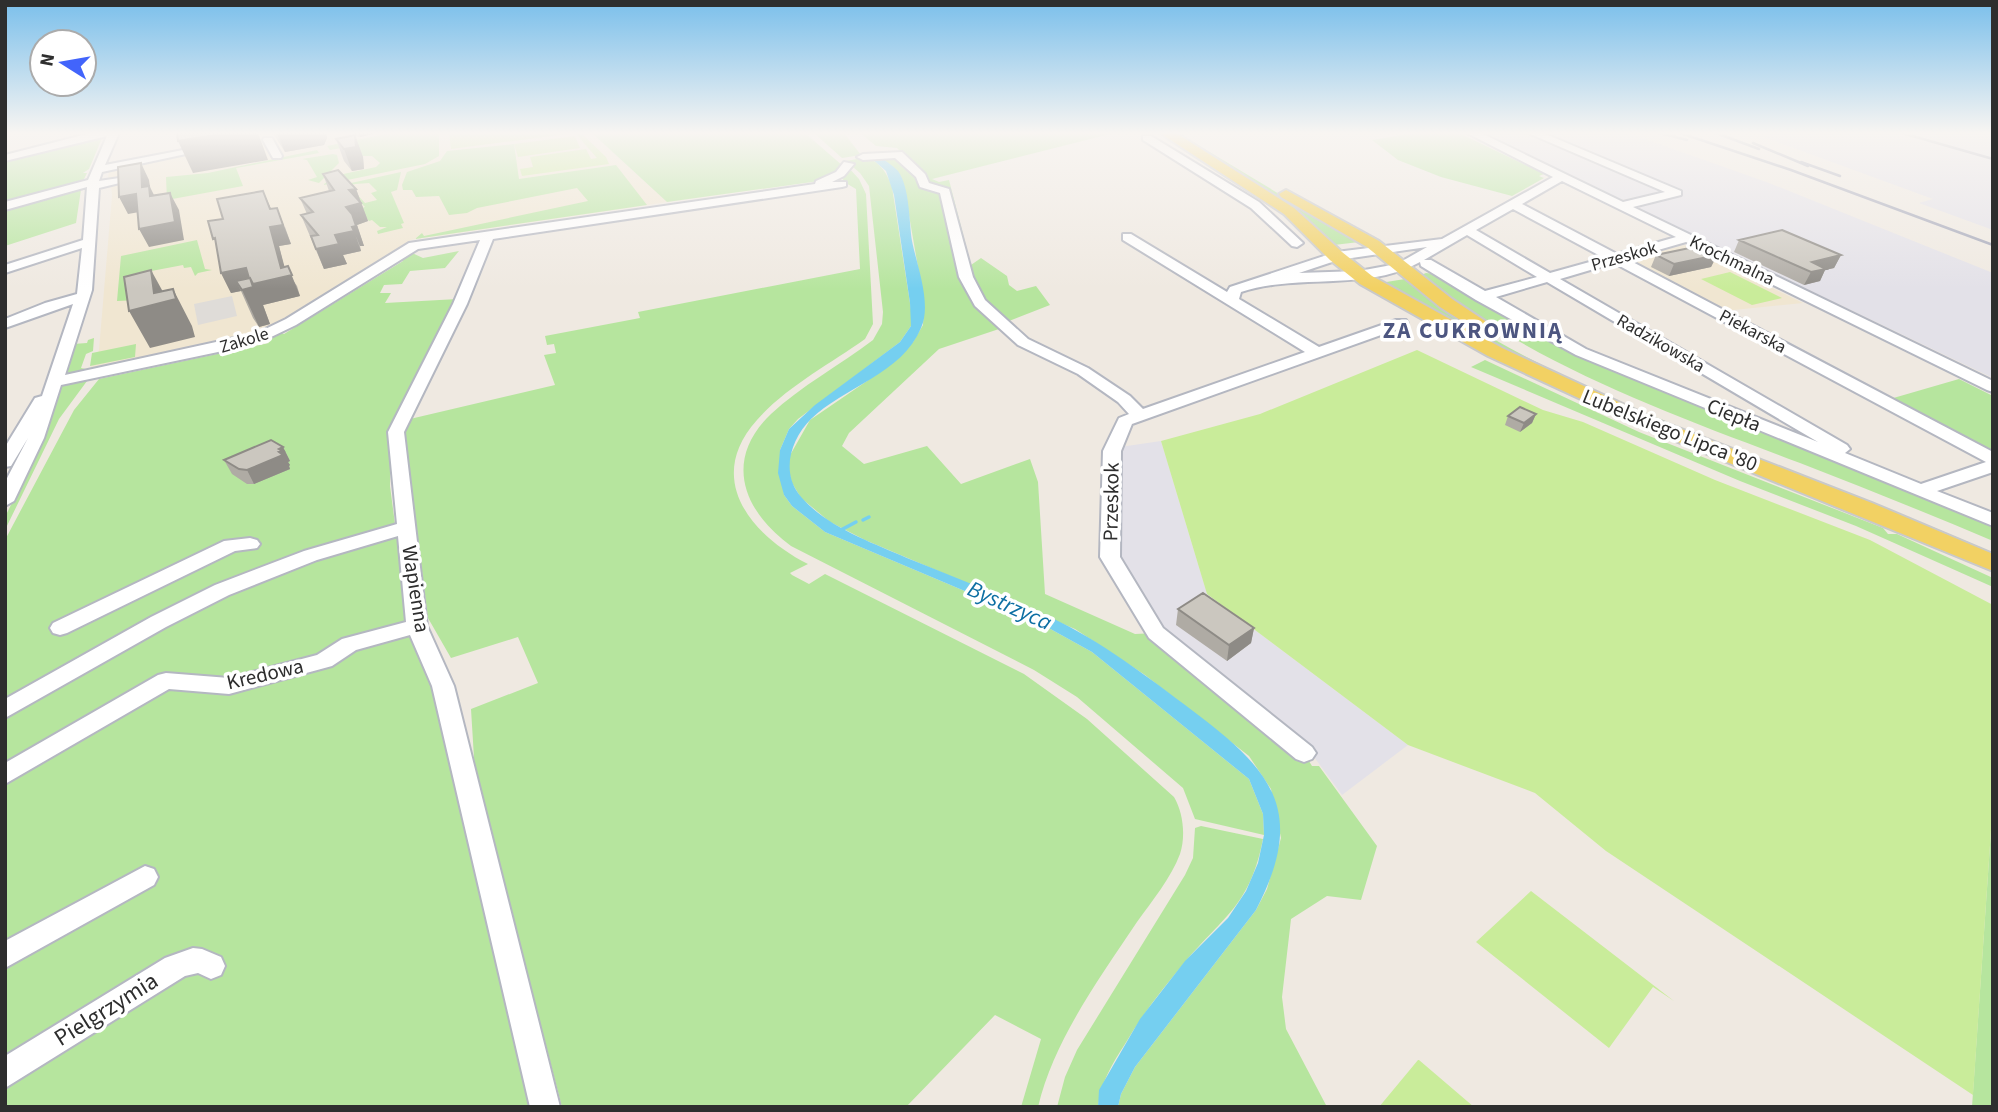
<svg xmlns="http://www.w3.org/2000/svg" width="1998" height="1112" font-family="'Source Sans 3',sans-serif">
  <rect width="100%" height="100%" fill="#efe9e1"/>
  <path fill="#e3e1e8" d="M1482,133h45l140,58 -46,9z
    M1538,133h90l141,50 224,90v105l-356,-170 45,-15z
    M1776,133h217v97l-74,-27 14,-4 -172,-63z
    M1161,441l46,153 201,151 -66,50 -39,-53 -142,-111 -45,-78 4,-106z"/>
  <path fill="#f0e6d1" d="M270,133h322l75,69 -257,38 -1,5 -147,88 -174,40 11,-23 13,-154 -1,-11 -4,-1 3,-18z
    M1684,245l119,58 -79,8 -95,-51z"/>
  <path fill="#b6e59e" d="M391,133h48v23l-14,8 -102,21 11,-9 42,-9 4,-4 -8,-7h-10l-10,-10 -22,4 -3,-4z
    M592,133h213l38,33 -24,15 -152,21z
    M814,133h30l17,22 -19,3z
    M860,133h254l-182,46 7,3 10,-2 22,85 10,-7 26,18 2,9 8,6 19,-5 14,19 -41,16 -10,8 -60,20 -90,84 -7,13 22,18 63,-18 34,38 69,-25 8,23 7,112 90,40 21,-1 148,120 8,13h7l58,80 -16,54 -34,-4 -36,23 -9,78 4,32 41,78h-209l3,-13 14,-27 121,-157 11,-21 14,-51 -10,-49 -22,-33 -104,-81 -70,-46 -210,-89 -35,-18 -29,-24 -9,-15 -4,-15 1,-11 21,-37 76,-52 27,-26 10,-17 1,-23 -19,-110 -6,-19 -18,-16 21,-4 -5,-5 -21,-2z
    M1172,133h6l181,109 -25,3 -37,-34z
    M1414,133h45l85,41 -5,2 5,2 -32,18 -71,-19 -43,-17 -26,-20z
    M96,138h6l-13,31 -6,4h4l-5,10 -6,40 -71,23v-85z
    M514,144l5,35 97,-14 31,40 -232,34 7,-6 2,3 164,-35 -11,-13 -100,20 -10,5 -18,2 -10,-19 -23,1 -4,-7h-9l-1,-5 5,-13 33,-11 7,-10z
    M317,150l2,3 -83,15 7,18 -76,14 -1,-23 42,-4z
    M333,154l4,1 2,8 -20,20 -11,-3 9,-3 -10,-17 -5,-1z
    M863,158c16,1 24,15 29,29l20,129 -1,10 -11,16 -102,77 -9,10 -9,21 4,45 8,11 33,26 211,89 56,31 157,127 14,35 1,21 -69,-16 -12,-31 -106,-91 -43,-27 -243,-124c-48,-35 -68,-86 -20,-132 30,-28 69,-49 102,-74l9,-16 1,-12 -14,-126 -9,-13 -14,-12z
    M848,167l11,12 7,15 7,130 -8,15c-35,25 -79,48 -108,81 -53,59 -6,115 51,144l-18,9 2,2 17,9 16,-10 199,100 63,45 87,78c9,15 12,39 6,57 -9,24 -28,47 -43,68 -38,57 -83,118 -99,185h-17l20,-68 -46,-24 -89,92h-344l-87,-333 -4,-65 67,-26 -20,-46 -67,21 -23,-40 -24,-188 6,-11 145,-34 -11,-30 12,-2 -2,-9 -7,1 -2,-9 95,-18 -2,-6 222,-43 -4,-80 -12,-7 -2,-6z
    M401,172l-4,18 -6,2 13,31 -3,1 2,4 -25,6 -1,-3 10,-4h-7l-8,-7 -3,1 -11,-12 7,-2 -18,-18 4,-1 14,15 12,-3 -6,-7 6,-2 -8,-8 -27,2z
    M197,240l8,29 7,1 -14,3 -3,3 -4,-9 -7,1 -1,-3 -37,7 -8,28 -21,1 4,-45z
    M459,251l-14,17 -35,3 -8,13 -18,1 -4,8h11l-6,10 73,-4 -67,134 -1,53 18,137 29,65 99,419h-531v-567l69,-130 25,-31 170,-36 -7,-7 14,-5 8,3 119,-73 -5,-2 12,-7 13,6z
    M1426,273l8,1 147,84 412,169v14c-64,-27 -128,-53 -193,-78 -132,-50 -268,-98 -379,-188z
    M1405,279c60,49 128,83 198,115 128,58 262,102 390,159v4l-311,-125 -137,-60 -165,-89z
    M94,338l-1,13 -7,3 -5,14 14,3 -30,5 8,-32 14,-1 1,-3z
    M136,344l-1,13 -45,9 2,-13z
    M1485,360l154,72 244,96 5,6h9l96,44v9l-137,-61 -116,-45 -269,-114z
    M1959,379l34,17v58l-103,-55z
    M83,380l4,1 -28,38 -54,111v-13l33,-67 22,-64z
    M1993,801v306h-21z
    M1201,826l62,13c-13,66 -38,76 -78,123 -22,26 -43,53 -60,82 -13,20 -25,40 -27,63h-41l8,-30 12,-27 108,-175 8,-17 2,-30z"/>
  <path fill="#c9ec9a" d="M449,133h118v1l-116,15z
    M575,133h6l25,24 3,7 -87,12 -2,-7 13,-2 -3,-10 56,-8 5,10 6,-1z
    M575,136l5,12 -62,9 -4,-13z
    M1730,272l52,26 -30,7 -51,-26z
    M1417,350l126,60 40,12 132,58 155,60 123,65v196l-20,294 -367,-244 -71,-58 -127,-48 -201,-151 -46,-153 99,-27z
    M1531,891l143,110 -21,-14 -44,61 -133,-106z
    M1418,1060h1l55,47h-95z"/>
  <path fill="#dfdcd8" d="M232,296l5,20 -39,9 -4,-21z"/>
  <path fill="#75cff0" d="M881,157c5,5 13,9 17,14 12,17 11,50 14,70 5,25 20,63 9,87 -19,46 -77,59 -110,91 -21,21 -31,55 -9,79 27,30 69,44 105,60 47,19 96,38 143,59 51,24 98,60 143,94 80,60 114,101 63,199l-121,157 -14,27 -3,13h-20l1,-17 41,-71 45,-58 43,-43 18,-27 12,-28 6,-28 -1,-21 -14,-35 -157,-127 -56,-31 -211,-89 -33,-26 -8,-11 -6,-22 2,-23 9,-21 26,-24 85,-63 11,-16 -1,-23 -16,-108 -8,-24 -15,-13z"/>
  <g fill="none" stroke-linecap="round" stroke-linejoin="round">
    <path stroke="#75cff0" stroke-width="3.5" d="M863,520l6,-3
      M839,531l17,-9"/>
    <g stroke="#b4b7c1" stroke-width="4">
      <path id="minor" d="M91,133h28l-14,32 104,-20 5,3 -112,24 -3,9 27,-4 6,3 -33,8 -7,102 -27,85 192,-42 29,-14 123,-76 406,-59 1,-3 20,-9 8,-10 10,2 -10,12 -12,6h14v4l-4,1 -349,52 -26,65 -63,128 23,194 27,60 106,421h-30l-98,-421 -22,-51 -54,15 -24,16 -103,28 -60,-5 -164,95v-21l153,-88 8,-2 63,5 88,-23 25,-16 64,-17 -8,-86 -81,24 -88,35 -63,32 -161,91v-19l146,-82 64,-32 89,-34 93,-27 -9,-92 65,-128 27,-64 -62,9 -122,76 -29,14 -49,13 -157,33 -17,53 -30,63 -9,5v-24l23,-44 -17,28 -6,1v-20l30,-49 7,-2 31,-92 -68,24v-9l40,-16 32,-9 5,-46 -77,25v-8l78,-25 4,-53 -82,23v-8l83,-22 19,-44 -102,25v-6z
        M1467,133h14l142,69 42,-10 -137,-59h15l138,58v4l-48,12 360,174v11l-6,-2 -301,-148 -59,17 366,193v20l-56,19 56,22v13l-417,-171 -100,-55 -55,-34 -1,-4c-53,30 -121,11 -179,30l-2,7 80,48 77,-27h10l2,3 -2,3 -274,98 -11,27 -1,106 43,71 149,119 4,6 -4,6 -8,3 -8,-3 -147,-121 -49,-81 3,-106 16,-33 10,-4 -11,-12 -40,-28 -60,-29 -43,-39 -16,-29 -19,-84 -20,-6 -4,-10 -21,-19 -32,2 -6,-3 6,-3 39,-2 23,22 4,9 20,6 24,88 12,23 43,39 60,29 42,28 13,13 162,-57 -182,-112v-6h8l96,58 3,-5 106,-35 106,-13 111,-62zM1562,181l114,56 -59,17 -95,-50zM1513,209l91,49 -54,15 -74,-43zM1467,235l70,42 -52,14 -54,-31h-7zM1427,247l-30,17 -38,7 -60,2 39,-13zM1614,263l372,199 -65,22 -76,-31 5,-4 -3,-4 -287,-166zM1547,282l271,160 -232,-93 -90,-52z
        M1143,136h8l108,66 44,41 -6,4 -5,-1 -41,-38 -108,-68z
        M264,138h8l10,18 -1,2h-8l-10,-18z
        M250,538l7,2 3,4 -3,4 -22,3 -168,82 -7,2 -7,-2 -3,-5 3,-5 171,-82z
        M145,866l9,3 4,8 -4,8 -149,83v-27z
        M193,948l9,1 19,8 4,9 -4,9 -10,4 -13,-6 -13,3 -180,112v-32l160,-98z"/>
    </g>
    <g stroke="#c9c9c9" stroke-width="4">
      <path id="major" d="M1160,133h16l118,75 48,44 30,24 130,72 151,70 219,85 121,51v17l-354,-145 -151,-70 -128,-72 -30,-24 -46,-46z
        M1286,190l93,51 73,58 51,34 -9,6 -7,-2 -47,-30 -73,-60 -86,-50 -2,-3z"/>
    </g>
    <use href="#minor" fill="#fff" fill-rule="evenodd"/>
    <use href="#major" fill="#f2d163" fill-rule="evenodd"/>
    <path stroke="#a3a6b8" stroke-width="2.5" d="M1660,133l27,7
      M1680,133l111,37 202,75
      M1716,133l43,16
      M1902,133l91,26
      M1753,143l55,23
      M1801,162l39,14"/>
  </g>
  <path fill="#afaba4" d="M273,133h53l1,5 -3,7 -39,7z
    M348,133h29l-17,4 -5,-1 8,21 1,12 -12,2 -8,-10 -8,-22 18,-4z
    M323,174l33,15 12,32 -11,4 7,21h-4l1,5 -18,4 4,9 -23,5 -23,-54 6,-1 -7,-16 29,-7z
    M263,191l8,18 14,18 6,17 -12,2 5,21 13,19 3,10 -37,9 7,19 -11,3 -6,-9 -12,-27 -10,2 -10,-20 2,-54z
    M1739,240l102,15 -7,13 -9,2 -5,11 -16,4 -70,-33z
    M1656,255h61l-6,12 -42,9 -18,-9z
    M1536,414l-4,9 -12,9 -15,-7 3,-9z
    M283,447l7,14 -2,1 2,3 -1,1 1,3 -36,15h-7l-15,-10 -8,-14z
    M1178,609l76,19 -3,15 -24,18 -51,-36z"/>
  <path fill="#8e8b86" d="M227,133h31l10,27 -75,13 -15,-32z
    M277,133h49l1,5 -3,7 -39,7z
    M359,133h18l-17,4z
    M355,135l8,22 1,12 -12,2 -8,-22z
    M141,163l8,17 1,7 8,16v11l-16,-27z
    M356,189l12,32 -11,4 7,21h-4l-8,-19 -6,-20 3,-17z
    M263,191l8,18 6,-1 14,36 -12,2 8,30 1,-10 12,30 -37,9 7,19 -11,3 -17,-37 -6,-9 5,10 -10,2 -10,-20 25,-5h35l-11,-41v-18z
    M170,193l9,17 5,30 -35,7 -10,-18z
    M136,194l9,17 -17,3 -9,-17z
    M354,231l7,20 -18,4 4,9 -23,5 -8,-20 19,-14z
    M1717,255l-6,12 -42,9 5,-12z
    M1841,255l-7,13 -9,2 -5,11 -16,4 7,-13 1,-10z
    M151,270l17,31 5,-12 19,37 3,11 -45,11 -21,-37 25,-18z
    M1536,414l-4,9 -12,9 4,-9z
    M283,447l7,14 -2,1 2,3 -1,1 1,3 -36,15 -7,-14 32,-18v-3z
    M1254,628l-3,15 -24,18 2,-16z"/>
  <path fill="#cbc7bf" stroke="#8e8b86" stroke-width="2" d="M177,133h50l-49,8z
    M355,135l1,12 -12,2 -8,-10z
    M141,163l1,24 7,-1 1,10 20,-3 5,29 -36,7 -3,-35 -17,3 -1,-30z
    M338,170l18,19 -7,1 12,13 -15,4 6,7 4,12 -4,1 2,4 -19,4 4,9 -23,5 -5,-13 7,-1 -17,-20 12,-3 -13,-14 34,-8 -11,-16z
    M263,191l7,18 7,-1 6,17 -13,2 11,41 7,-2 4,9 -39,9 -3,-6h-1l-3,-10 -25,5 -6,-35 -2,1 -5,-18 15,-2 -6,-20z
    M1782,230l59,25 -29,7 14,7 -15,3 -72,-32z
    M1699,246l18,9 -43,9 -18,-9z
    M151,270l3,23 19,-4 3,10 -47,12 -5,-34z
    M250,278l3,9 -11,3 -6,-9z
    M1520,407l16,7 -12,9 -16,-7z
    M271,440l12,7 -4,2 4,2 -4,1 4,3 -36,15 -8,-1 -15,-9z
    M1203,593l51,35 -25,17 -51,-36z"/>
  <linearGradient id="sky" x2="0" y2="1"><stop stop-color="#7abfeb"/><stop offset="0.46" stop-color="#f8f5f2"/><stop offset="1" stop-color="#f8f5f2" stop-opacity="0"/></linearGradient>
  <rect width="1998" height="289" fill="url(#sky)"/>
  <g text-anchor="middle" stroke-width="7" stroke-linejoin="round" paint-order="stroke">
    <g font-size="18" fill="#2e2e2e" stroke="#fff">
      <text transform="translate(1624 256) rotate(-16)" y="6">Przeskok</text>
      <text transform="translate(1732 260) rotate(26)" y="6">Krochmalna</text>
      <text transform="translate(1753 331) rotate(28)" y="6">Piekarska</text>
      <text transform="translate(244 340) rotate(-17)" y="6">Zakole</text>
      <text transform="translate(1661 343) rotate(30)" y="6">Radzikowska</text>
    </g>
    <g font-size="21" fill="#2e2e2e" stroke="#fff">
      <text transform="translate(1734 415) rotate(22)" y="7">Ciepła</text>
      <text transform="translate(1670 430) rotate(22)" y="7">Lubelskiego Lipca '80</text>
      <text transform="translate(1111 502) rotate(-89)" y="7">Przeskok</text>
      <text transform="translate(416 589) rotate(81)" y="7">Wapienna</text>
      <text transform="translate(265 674) rotate(-13)" y="7">Kredowa</text>
    </g>
    <g font-size="23" font-weight="bold" letter-spacing="2" fill="#4d5680" stroke="#fff">
      <text x="1473" y="338">ZA CUKROWNIĄ</text>
    </g>
    <g font-size="23" font-style="italic" fill="#0d6fa3" stroke="#fff">
      <text transform="translate(1010 605) rotate(24)" y="8">Bystrzyca</text>
    </g>
    <g font-size="24" fill="#2e2e2e" stroke="#fff">
      <text transform="translate(106 1009) rotate(-32)" y="8">Pielgrzymia</text>
    </g>
  </g>
  <rect width="1998" height="1112" fill="none" stroke="#2e2e2e" stroke-width="14"/>
  <g transform="translate(63 63) rotate(281)"><circle r="33" fill="#ffffff" stroke="#ababab" stroke-width="2"/>
  <path d="M0-5L12 26L0 18L-12 26Z" fill="#4264fb"/>
  <text y="-10" font-size="19" font-weight="bold" text-anchor="middle" fill="#2e2e2e">N</text>
  </g>
</svg>
